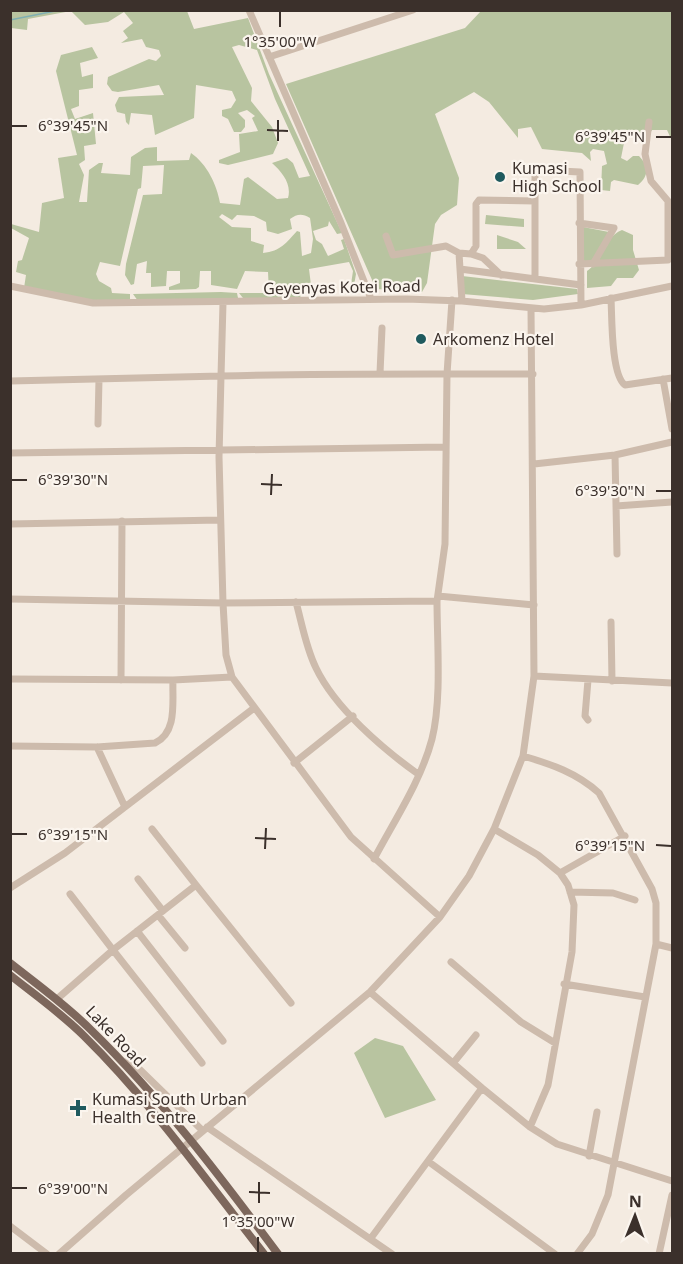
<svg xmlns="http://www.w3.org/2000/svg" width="683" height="1264" font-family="'Noto Sans',sans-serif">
  <rect width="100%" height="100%" fill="#f4ebe1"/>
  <path fill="#b8c4a0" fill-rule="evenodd" d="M11,10l176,1 7,18 54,-11 21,56 73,159 -5,1 -8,-13 -1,5 -15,5 3,9 6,4 6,12 16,-7 -3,-9 3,-1 12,35 -3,17h-3l3,-20 -4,-9 -40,7 3,24h-11l-1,6 -57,-1 -4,-5h30l-1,-21 -23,-1 -8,18 -26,-4v-14h-11l-1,16 -3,2 -27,1v-3l11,-4v-12h-13l-1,15 -15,1v-14h-5l1,-12 -10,3 -3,20 -3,1 -6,-10 1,-11 17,-69 19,-1 2,-29 -21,1 -2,22 -3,1 -18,77 -20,-4 -4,12 3,7 12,7 1,5 18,1v8l-32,-1 -74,-13 2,-13 -10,-3 2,-11 4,-1 7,-22 -18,-10v-4l28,8 3,-29 22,-5 -6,-40 19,-3 -21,-84 5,-16 31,-8 6,11 -18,5 2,14 11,-3v14l-14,2v16l-8,3 4,10 18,-6 3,31 -12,2 1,14 -6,4 5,11 -5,27h8l2,-32 10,-7h4l-2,10 29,2 1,-18 14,-9 12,-1v14l32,-1 2,-7c16,11 26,32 29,50l20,2 4,-26 4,-2 29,22 11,-1c4,-14 -6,-26 -16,-35l15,-5 6,5 6,15 11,-2 -35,-77 -18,-49 -18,-5 -7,2 20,41 -1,13 21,26 6,16 -5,11 -45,11 -9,-2v-3l21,-8 -1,-18 19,-3 -6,-13 3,-2 -8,-6 -9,3 7,7v7l-4,5h-7l-6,-13 -6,-3v-6l9,-2 5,-8 -4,-9 -36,-6 -2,33 -39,17 -3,-20 -21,-2 -2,12 -3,-3 -1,-8 -8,-2 -2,-7 4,-8 45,-2 -5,-10 -41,7 -6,-1 -5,-7 1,-7 41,-18 7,2 5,-5 -2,-6 -13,-3 -4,-8 -21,4 7,-5 -5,-7 10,-8 -9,-11 -16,10 -23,3 -14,-14 -43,8 -1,11 -16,-2zM222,214l10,6 5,-5 17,1 12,6 1,9 11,3 14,-5 -2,-10c7,-5 12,-6 20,-1l3,21 -2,14 -9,3 -2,-24 -3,-1c-11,12 -16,20 -34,22l1,-8 -13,-4v-13l-19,-1 -13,-10z
    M481,11h191v130l-5,-11h-15l-6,10 -20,-7 -5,25 6,3 6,-5h6c10,10 10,20 -1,29l-24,-5 -3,2 -1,9 -9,-1 1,-24 5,-2 -3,-13 -11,-2 -3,3 1,9 -9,-8 -40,-4 -11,-22 -13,2v9l-29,-36 -15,-10 -39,22 24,64 -2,27 -16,10 -6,9 -8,59 -5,9 -46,-3 -90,-205 179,-56z
    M486,215l38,4v8l-39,-3z
    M583,227l26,5 -18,30 -7,-1z
    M622,230l11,5v15l6,20 -6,8h-16l-6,8 -24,2v-17c14,-9 18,-35 35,-41z
    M497,235l21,7 8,7h-29z
    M462,276l115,13 1,5 -45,6 -71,-6z
    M221,292l16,1 1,5 -100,3 -5,-7z
    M375,1038l28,8 33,54 -51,18 -31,-65z"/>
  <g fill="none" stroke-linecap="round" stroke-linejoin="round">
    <path stroke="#7fb0b2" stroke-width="1.5" d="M10,20l50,-10"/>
    <path stroke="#cdbbac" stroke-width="7" d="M249,10l92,213 30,76
      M269,57l144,-47
      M579,223l35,5 -21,36
      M386,236l7,19 53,-9 13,7 1,16
      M459,253l12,1 5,-8v-42l3,-4 56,1
      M471,254l12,4 18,17
      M579,264l89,-4v-59l-17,-20 -6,-27 4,-32
      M535,279v-106l5,-3 40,2 1,133
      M10,286l83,17 313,-4 56,2 82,8 37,-4 91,-19
      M611,298c1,19 0,77 14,87l47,-7
      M452,300l-5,74 -2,170 -8,57 -214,2 -4,-146 2,-81c104,-3 208,-2 312,-2
      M462,301l-2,-32 121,16
      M380,373l2,-45
      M663,379l9,50
      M10,381l211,-5 2,-73
      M98,424l1,-45
      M10,453l435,-6
      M615,455l2,99
      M534,464l81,-9 57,-13
      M616,506l56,-4
      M10,524l210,-4
      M438,596l96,9
      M10,599l213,4 3,52 6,22 119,160 89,80
      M296,602c6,22 10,46 20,66 19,40 67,81 102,106
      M611,622l1,59
      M534,676l138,7
      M10,679l163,1
      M121,680l1,-159
      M588,720l-3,-4 3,-36
      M10,746l87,1 58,-4c23,-11 17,-42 18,-63l59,-3
      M97,747l28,60
      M523,756c28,8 54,17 76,37l53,96 4,14v41l-48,251 -16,39 -15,20
      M294,763l59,-47
      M152,829l44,56 -83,65 89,113
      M494,829l44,26 22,18 8,12 6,20 -2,47 -24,133 -18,42
      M374,859c20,-38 47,-78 58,-120 10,-40 5,-96 5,-138
      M560,873l65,-37
      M138,879l25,32
      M196,885l95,118
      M10,888l55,-35 189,-145
      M570,892l43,1 22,7
      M158,915l27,33
      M137,931l86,110
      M656,944l16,4
      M451,962l70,60 34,21
      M564,984l81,13
      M370,992l112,96 48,39 27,17 115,37
      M57,999l56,-49 -43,-56
      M129,1059l74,72
      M454,1062l22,-27
      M207,1127l185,127
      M589,1156l8,-44
      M429,1162l126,92
      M10,1226l37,28
      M371,1238l111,-150
      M59,1254l67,-59 244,-203 70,-75 29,-41 25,-47 29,-73 11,-80 -3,-368
      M659,1254l13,-59"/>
    <path stroke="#7d675c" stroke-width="8" d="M10,963c28,22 56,42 81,67 70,68 129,146 187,224
      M10,975c25,20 51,38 74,61 67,66 122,144 180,218"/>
  </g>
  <path fill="none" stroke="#3b302b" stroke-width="2" d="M280,27v-15M12,126h15M267,130l21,1M656,137h15M278,141v-21M12,480h15M261,484l21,1M656,491h15M271,495l1,-21M12,834h15M255,838l21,1M656,845l15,1M265,849l1,-21M12,1188h15M249,1192l21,1M259,1203v-21M258,1252v-15"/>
  <g fill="#1f5a5e" stroke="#fbf5ee" stroke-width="2">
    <circle cx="500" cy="177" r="6"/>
    <circle cx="421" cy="339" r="6"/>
    <path d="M75 1099h6v6h6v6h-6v6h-6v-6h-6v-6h6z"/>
  </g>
  <g text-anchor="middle" stroke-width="4.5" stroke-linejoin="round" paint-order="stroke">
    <g font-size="16" fill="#3b302b" stroke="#fbf5ee" text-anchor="start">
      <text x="512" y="174">Kumasi<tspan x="512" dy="18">High School</tspan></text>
      <text x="433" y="345">Arkomenz Hotel</text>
      <text x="92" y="1105">Kumasi South Urban<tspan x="92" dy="18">Health Centre</tspan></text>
    </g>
    <g font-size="16" fill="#3b302b" stroke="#fbf5ee">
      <text transform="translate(342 287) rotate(-1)" y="6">Geyenyas Kotei Road</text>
      <text transform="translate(116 1036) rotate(46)" y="6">Lake Road</text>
    </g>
  </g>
  <g font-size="15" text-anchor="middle" fill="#3b302b" stroke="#fbf5ee" stroke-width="4.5" stroke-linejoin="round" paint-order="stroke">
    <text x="280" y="47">1°35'00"W</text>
    <text x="73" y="131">6°39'45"N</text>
    <text x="610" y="142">6°39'45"N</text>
    <text x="73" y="485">6°39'30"N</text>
    <text x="610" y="496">6°39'30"N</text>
    <text x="73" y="840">6°39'15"N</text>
    <text x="610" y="851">6°39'15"N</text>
    <text x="73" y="1194">6°39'00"N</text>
    <text x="258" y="1227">1°35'00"W</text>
  </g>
  <rect width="683" height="1264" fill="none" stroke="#3b302b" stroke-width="24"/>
  <g transform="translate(635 1216) rotate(1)" stroke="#fbf5ee" stroke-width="4.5" paint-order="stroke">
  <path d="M0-4.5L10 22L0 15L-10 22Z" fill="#3b302b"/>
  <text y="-9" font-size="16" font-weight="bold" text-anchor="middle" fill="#3b302b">N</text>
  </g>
</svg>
